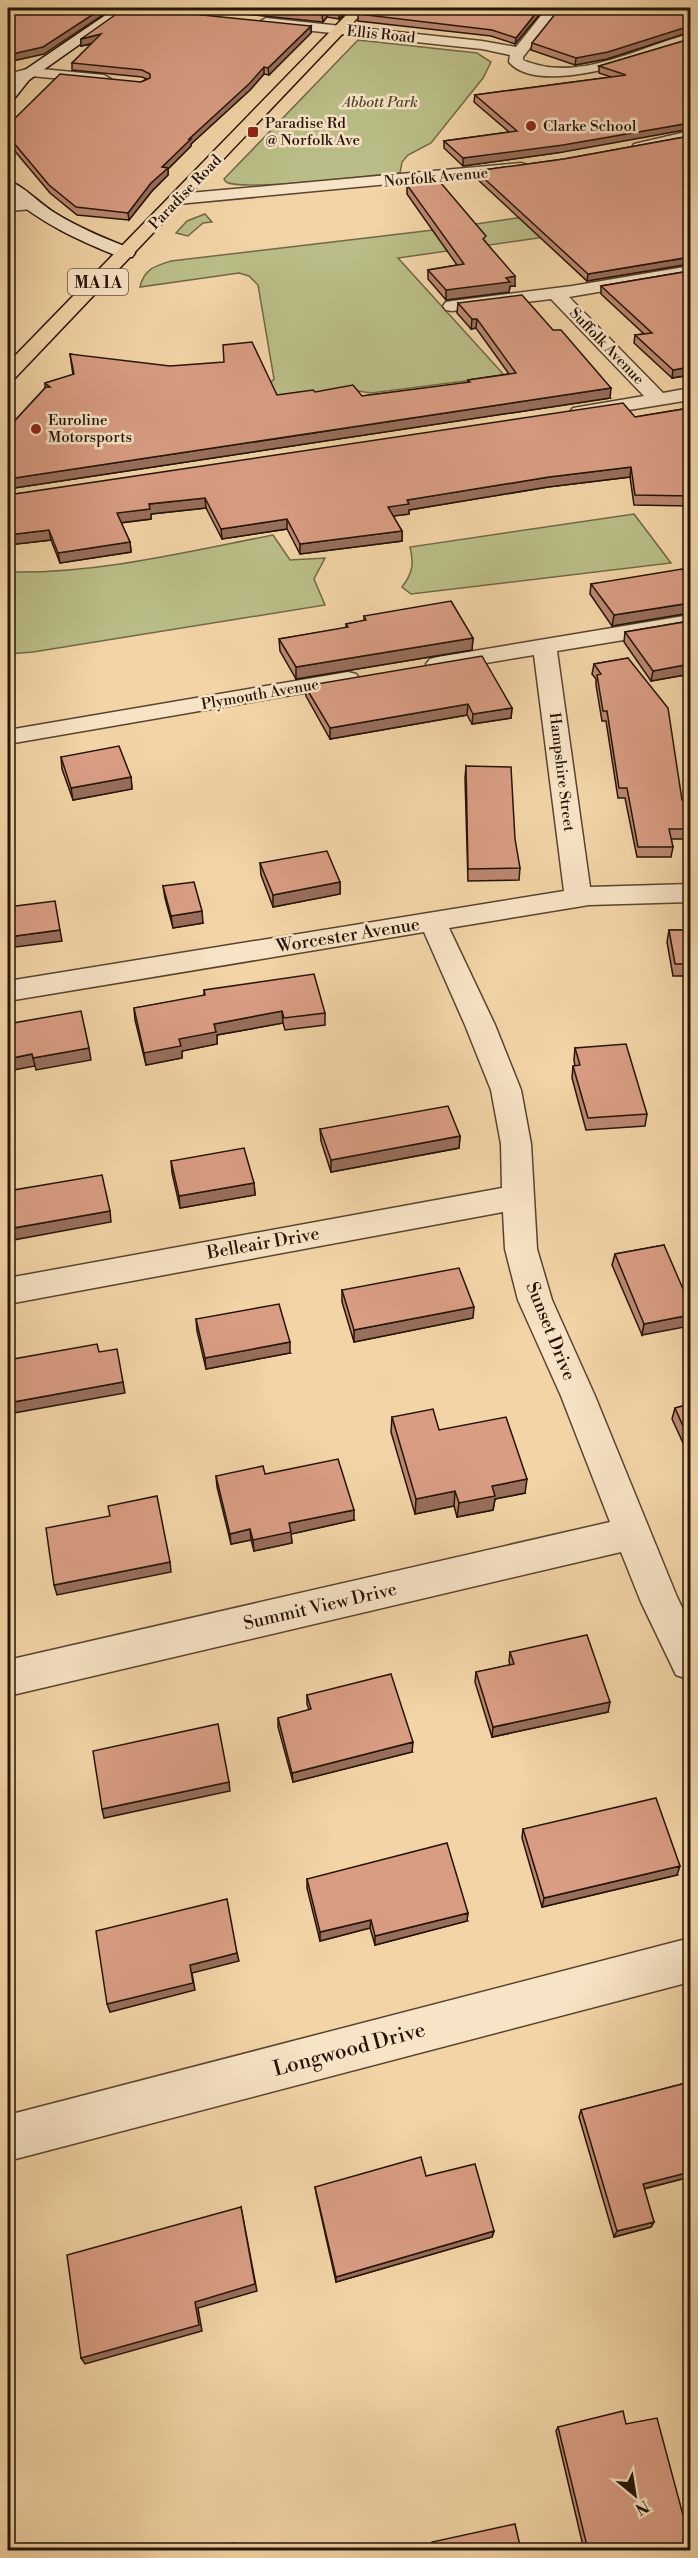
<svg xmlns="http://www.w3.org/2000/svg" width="698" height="2558" font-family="'Libre Bodoni',serif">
  <rect width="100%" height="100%" fill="#f2d4a6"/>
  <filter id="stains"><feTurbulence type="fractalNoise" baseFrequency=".00333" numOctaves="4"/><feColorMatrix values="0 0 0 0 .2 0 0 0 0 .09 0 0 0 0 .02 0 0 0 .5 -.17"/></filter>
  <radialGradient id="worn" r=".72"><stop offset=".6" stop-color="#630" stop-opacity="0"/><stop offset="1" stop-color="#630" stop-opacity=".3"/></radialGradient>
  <path fill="#babd87" stroke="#706847" stroke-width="1.5" d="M358,40l119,13 14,9 -8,16 -52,65 -23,12 -6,7 -2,11c-29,2 -155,19 -174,9l-2,-3z
    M592,207l-47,30 -147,21 107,118 -134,17 -20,-3 -147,16 62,-19 8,-8 -16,-94 -9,-9 -10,-3 -99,14c4,-18 15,-21 31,-26l271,-32z
    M205,214l7,8 -9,1 -15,13 -12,-3 11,-12z
    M634,514l37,49 -260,31 -9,-7c11,-14 12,-24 8,-40z
    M273,535l17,25 35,-2 -11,21 11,26 -292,47 -25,2v-82c88,2 178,-20 265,-37z"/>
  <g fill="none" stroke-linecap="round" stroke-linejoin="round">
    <g stroke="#58442f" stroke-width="3">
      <path id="street" d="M128,8c15,-1 59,-4 69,6l-7,4 -55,-6z
        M547,8h14l-38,49v3c55,24 115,-13 167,-26v9c-37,13 -151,55 -181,19l1,-7 -28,-6 -216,-23 -7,-4 7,-4 216,23 34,6z
        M31,68l73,7 7,4 -7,4 -73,-7 -23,6v-8z
        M690,131v10l-50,11 -8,-5 2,-3z
        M521,163l6,2 2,3 -2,3 -349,33 -8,-5 8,-5z
        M28,200l6,1 2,4 -2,4 -26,2v-10z
        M690,266v10l-121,21 94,96 27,-5v12l-110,18 -7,-2 -3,-4 3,-4 71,-12 -93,-97 -99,12 -6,-1 -3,-4 3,-4 6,-1 120,-15z
        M690,615v14l-133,22 33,236 100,-3v18l-101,3 -140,23 46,97 26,65 10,54 6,105 15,51 43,96 82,201 13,27v56l-14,-5 -35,-73 -20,-50 -613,144v-36l602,-138 -49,-126 -43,-96 -13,-51 -2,-37 -495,92v-26l494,-90 -1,-44 -10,-54 -26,-65 -41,-93 -416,69v-20l556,-90 -30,-236 -96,16 -8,-2 -4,-5 4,-5 8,-2z
        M348,672l8,2 4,5 -4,5 -348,60v-14z
        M690,1938v44l-682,179v-46z"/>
    </g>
    <g stroke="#251407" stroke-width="3">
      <path id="secondary" d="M116,8h15l-102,72 -16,20 -5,1v-13l11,-14z
        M8,181c14,3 33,24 47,32 24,15 51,26 77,36l3,4 -3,4h-12c-40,-16 -80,-34 -112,-63z"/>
    </g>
    <g stroke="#251407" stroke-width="3">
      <path id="highway" d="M353,8h14l-352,370 -7,2v-17z"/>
    </g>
    <use href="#street" fill="#f7e3c5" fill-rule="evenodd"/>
    <use href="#secondary" fill="#f7e3c5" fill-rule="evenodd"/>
    <use href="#highway" fill="#f2d4a6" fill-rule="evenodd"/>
  </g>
  <path fill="#bb8771" stroke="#251407" stroke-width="1.5" d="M186,8h165l-12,11 -12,-2 -4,5z
    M545,8l-30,36 -24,-8 -133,-15v-7z
    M690,8v24l-83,27 -32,6 -44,-15 1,-7z
    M311,26v7l-42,42 -5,-1 -14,16 -59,54v2l-23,23v6l-16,16 -23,29 -52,-5 -27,-22 -42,-50v-18l133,-43 6,-3 -5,-2 -70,-7v-7l20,-19 -11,2v-7z
    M690,39l-127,113 -100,14 -19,-18v-7l65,-9 -35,-30 1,-7 136,-18 -12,-4v-7z
    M690,136l-103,145 -111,-103v-7l88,-12z
    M407,185l78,56 30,45h-5l-1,6 -63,8 -18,-21v-9l29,-5 -50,-71z
    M690,271v104l-18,3 -38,-35 1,-8 9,-1 -43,-40v-8z
    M458,303l152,95 -602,91v-61l37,-40v-5l28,-8 -3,-21 207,41 38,-3 47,4 106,-13v-3l41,-6 -33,-46 -5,1 -14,-16z
    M690,408v98l-56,-1 -4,-28 -82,10 -139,23v4l-16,2 9,15v10l-102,13 -13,-25 -65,10 -16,-31 -55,6v5l-30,4 9,19 1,10 -71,11 -9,-23 -43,5v-50l627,-78z
    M686,574l-74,52 -22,-32 1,-10z
    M364,616l109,22 -1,12 -176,29 -16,-28 -1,-12 67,-11v-4l18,-3z
    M690,621v53l-39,7 -27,-39 1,-10z
    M628,658l54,142 8,1v38h-19l2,8 -2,10h-34l-12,-59h-7l-12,-77h-4l-6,-36v-6l-4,-5 2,-10z
    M305,686l207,22 -1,10 -39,6 -5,-9 -137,24 -24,-43z
    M61,757l70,20 1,12 -59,11 -11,-31z
    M466,766l54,102 -1,12 -51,1 -3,-103z
    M260,863l80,19v12l-67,13 -12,-32z
    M163,886l40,37 -30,5 -8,-30z
    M669,930h21v46h-17l-6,-34z
    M204,990l121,23v12l-40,5 -2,-7 -66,12v9l-35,7v7l-36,7 -11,-45 -1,-12 70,-12z
    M575,1048l72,66 -2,12 -59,4 -14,-52 1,-12h2l-1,-6z
    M320,1129l140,7 -1,12 -128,24 -10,-31z
    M171,1161l83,22 1,12 -75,13 -8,-35z
    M664,1245l-22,90 -30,-70 3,-11z
    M342,1290l131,28 -119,24 -12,-40z
    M196,1319l94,34 -84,16 -9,-38z
    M690,1404v54l-18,-39 3,-11z
    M392,1417l47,13 86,63 -30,6 -2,11 -36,7 -3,-11 -39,8 -24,-82z
    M265,1474l89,46 -63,14 1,9 -38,8 -3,-11 -20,4 -14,-57 -1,-11z
    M510,1652l98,60 -116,25 -17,-55 1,-10 34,-7 -1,-4z
    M307,1695l105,57 -119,30 -15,-55v-9l31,-8 -2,-6z
    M523,1829l154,46 -135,32 -20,-69z
    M307,1879l160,42 -92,24 -5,-17 -50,13 -13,-53z
    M690,2082v95l-46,12 10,33 -3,5 -37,10 -35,-120 2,-7z
    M426,2176l68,55 -2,6 -156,45 -20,-89 -1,-6z
    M626,2424l64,126h-106l-28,-119 2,-4z"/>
  <path fill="#986e5c" stroke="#251407" stroke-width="1.5" d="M103,8h10l-69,46 -36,8v-7z
    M344,8h7l-12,11v-7z
    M540,8h5l-30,36 1,-6z
    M327,11v6l-4,5 -1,-7z
    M311,26v7l-42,42 -1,-7z
    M690,26v6l-83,27 -32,6 1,-7z
    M101,34l1,7 -21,5v-7z
    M264,67v7l-14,16 -59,54v2l-23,23v6l-16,16 -23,29 -1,-7 34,-46 27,-28z
    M690,123v6l-127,23 -100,14v-8z
    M690,257v7l-103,17 1,-7z
    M515,276v10h-5l-1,6 -63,8v-10z
    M472,319h5l-1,9 -5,1z
    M690,367v8l-18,3 1,-8z
    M611,388l-1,10 -602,91v1v-11z
    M631,467l-1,10 -82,10 -139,23v4l-22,3 1,-10 19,-7 142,-23z
    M205,498l1,10 -55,6v5l-33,4 -1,-10 32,-9z
    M287,519v10l-65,10 -1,-10z
    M49,530l2,10 -43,5v-10z
    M402,531v10l-102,13v-10z
    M130,542l1,10 -71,11 -2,-10z
    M690,603v10l-78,13 2,-11z
    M473,638l-1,12 -176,29v-12z
    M690,664v10l-39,7 2,-10z
    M468,704l-1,11 -137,24v-11z
    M512,708l-1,10 -39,6 1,-10z
    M131,777l1,12 -59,11 -2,-12z
    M340,882v12l-67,13v-12z
    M202,911l1,12 -30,5 -2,-12z
    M60,930l2,11 -54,7v-11z
    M282,1011l1,12 -66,12v9l-35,7v7l-36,7 -2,-12 70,-29z
    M89,1048l2,12 -55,10 -3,-12z
    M32,1054l3,12 -27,5v-12z
    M460,1136l-1,12 -128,24v-12z
    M254,1183l1,12 -75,13 -1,-12z
    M110,1211l1,11 -103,19v-12z
    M474,1307l-1,11 -119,24v-12z
    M690,1315v11l-48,9 2,-11z
    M290,1342v11l-84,16 -1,-11z
    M123,1382l2,11 -117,21v-11z
    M527,1479l-2,14 -30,6 -2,11 -36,7 2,-14 33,-17z
    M455,1491l-1,15 -39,8 1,-15z
    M354,1510v10l-63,14 1,9 -38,8 -1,-11 36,-17z
    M250,1529l1,11 -20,4 -1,-10z
    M170,1562l1,10 -114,23 -3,-10z
    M610,1702l-2,10 -116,25 1,-10z
    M413,1742l-1,10 -119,30 -1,-9z
    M229,1782l1,9 -126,27 -2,-9z
    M680,1866l-3,9 -135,32 2,-9z
    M468,1913l-1,8 -92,24v-9z
    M371,1920l-1,8 -50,13v-9z
    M237,1953l2,8 -47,12 3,17 -85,22 -3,-8 83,-39z
    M8,2000l3,28 -3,1z
    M690,2172v5l-51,13 4,-6z
    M241,2207l16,84 -59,17 4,23 -117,33 -4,-6 114,-56z
    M654,2222l-3,5 -37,10 3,-6z
    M494,2231l-2,6 -156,45v-5z"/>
  <path fill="#d99d83" stroke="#251407" stroke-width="1.5" d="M8,8h95l-60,39 -35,8z
    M125,8h9l177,18 -43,42 -4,-1 -14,16 -61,56h2l-29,28 6,1 -17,15 -23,30 -52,-6 -27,-22 -41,-49v-11l52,-51 81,8 9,-4v-4l-8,-4 -70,-7 29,-29 -20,5z
    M248,8h96l-5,4 -12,-1 -5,4z
    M364,8h176l-24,30 -24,-8 -134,-16z
    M560,8h130v18l-82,26 -32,6 -44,-15z
    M690,39v84l-127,22 -100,13 -19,-17 73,-10 -42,-36 151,-20 -27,-9z
    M690,136v121l-102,17 -112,-103 88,-12z
    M440,182l46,54 -3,3 32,37 -9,2 4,4 -64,8 -18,-20 36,-6 -57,-79z
    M690,271v96l-17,3 -38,-35 17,-2 -51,-47z
    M522,295l31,35h8l50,58 -603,91v-51l38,-41h4l-5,-4 29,-9 -4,-20 100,12 54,-4 -1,-17 29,-3 25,53 36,-5 2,2 38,-7 9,11 108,-14 -2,-2 48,-7 -39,-54h-5l-14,-16z
    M623,403l12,14 55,-9v88l-55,-1 -4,-28 -82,10 -142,23 2,4 -21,3 14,24 -102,13 -13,-25 -66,10 -16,-31 -56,6 1,5 -33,4 13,29 -72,11 -9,-23 -41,5v-40z
    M682,569l4,5 4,-1v30l-76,12 -23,-31z
    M451,601l22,37 -177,29 -17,-28 69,-12 -2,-3 20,-4 -2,-4z
    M690,621v43l-37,7 -28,-39z
    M482,656l30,52 -39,6 -5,-10 -138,24 -25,-42z
    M628,658l40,50 14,92h8v29h-21l4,18h-35l-11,-59h-8l-12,-77h-4l-6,-36 4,-1 -7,-10z
    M119,746l12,31 -60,11 -10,-31z
    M466,766l45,1 4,72 5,29 -52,1z
    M327,851l13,31 -67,13 -13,-32z
    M194,882l8,29 -31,5 -8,-30z
    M55,901l5,29 -52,7v-30z
    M669,930h21v34h-15z
    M314,974l11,39 -41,5 -2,-7 -68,13 2,8 -37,7 2,7 -37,7 -10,-45 71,-13 -1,-5z
    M81,1011l8,37 -56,10 -1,-4 -24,5v-35z
    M626,1044l21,70 -59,4 -15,-52 7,-1 -5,-17z
    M448,1106l12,30 -129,24 -11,-31z
    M244,1148l10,35 -75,13 -8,-35z
    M102,1175l8,36 -102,18v-38z
    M664,1245l26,60v10l-46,9 -29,-70z
    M459,1268l15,39 -120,23 -12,-40z
    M279,1304l11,38 -85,16 -9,-39z
    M97,1344l2,8 18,-3 6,33 -115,21v-43z
    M690,1404v38l-15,-34z
    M433,1409l6,21 67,-13 21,62 -35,7 3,10 -36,7 -4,-12 -39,8 -24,-82z
    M338,1459l16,51 -65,13 2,9 -38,8 -3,-11 -20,5 -14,-58 47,-10 2,8z
    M157,1496l13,66 -116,23 -8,-57 64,-12 -2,-10z
    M587,1635l23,67 -117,25 -17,-55 38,-8 -4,-12z
    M391,1674l22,68 -121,31 -14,-55 33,-9 -4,-14z
    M218,1724l11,58 -127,27 -9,-58z
    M656,1798l24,68 -136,32 -21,-69z
    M447,1843l21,70 -93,23 -4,-16 -51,12 -13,-53z
    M227,1899l10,54 -47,12 3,18 -86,21 -11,-73z
    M690,2082v90l-47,12 11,38 -37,9 -36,-121z
    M421,2157l5,19 49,-12 19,67 -158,46 -21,-90z
    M241,2207l14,77 -60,18 4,23 -118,33 -14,-103z
    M623,2411l3,13 31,-6 33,123v9h-102l-30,-123z
    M515,2524l6,26h-100l11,-3v-5z
    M234,2543l2,7h-28z"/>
  <g fill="#8f2418" stroke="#f7e3c5" stroke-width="2">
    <circle cx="531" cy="126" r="6"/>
    <rect x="247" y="126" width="12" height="12" rx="3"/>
    <circle cx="36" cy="429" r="6"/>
  </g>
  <g text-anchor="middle" stroke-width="5" stroke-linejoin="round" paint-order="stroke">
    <g font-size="15" fill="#251407" stroke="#f7e3c5">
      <text transform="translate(381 34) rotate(6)" y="5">Ellis Road</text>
      <text transform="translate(436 177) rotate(-5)" y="5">Norfolk Avenue</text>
      <text transform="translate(185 192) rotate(-46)" y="5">Paradise Road</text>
      <text transform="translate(607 346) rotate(46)" y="5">Suffolk Avenue</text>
      <text transform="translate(260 694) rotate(-10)" y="5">Plymouth Avenue</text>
      <text transform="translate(562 772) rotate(83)" y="5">Hampshire Street</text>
    </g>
    <g font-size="15" font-style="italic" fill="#52472d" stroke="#f7e3c5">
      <text x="380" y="107">Abbott Park</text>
    </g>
    <g font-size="15" fill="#251407" stroke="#f7e3c5" text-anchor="start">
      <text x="265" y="128">Paradise Rd<tspan x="265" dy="17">@ Norfolk Ave</tspan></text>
      <text x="543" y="131">Clarke School</text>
      <text x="48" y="425">Euroline<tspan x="48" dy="17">Motorsports</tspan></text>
    </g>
    <rect fill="#f7e3c5" stroke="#645240" stroke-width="1.5" x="68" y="269" width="60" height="26" rx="4.5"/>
    <g font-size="16" font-weight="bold" fill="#251407">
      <text x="98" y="288">MA 1A</text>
    </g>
    <g font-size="18" fill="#251407" stroke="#f7e3c5">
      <text transform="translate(348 935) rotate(-9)" y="6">Worcester Avenue</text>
      <text transform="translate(263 1243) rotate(-10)" y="6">Belleair Drive</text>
      <text transform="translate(551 1331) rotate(68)" y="6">Sunset Drive</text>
      <text transform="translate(320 1606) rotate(-13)" y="6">Summit View Drive</text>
    </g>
    <g font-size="21" fill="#251407" stroke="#f7e3c5">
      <text transform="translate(349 2049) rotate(-15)" y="7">Longwood Drive</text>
    </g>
  </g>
  <rect width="698" height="2558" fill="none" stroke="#f2d4a6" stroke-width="30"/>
  <rect x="9" y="9" width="680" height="2540" fill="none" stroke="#251407" stroke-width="3"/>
  <rect x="15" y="15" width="668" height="2528" fill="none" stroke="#251407" stroke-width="1.5"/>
  <g transform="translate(635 2495) rotate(150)" stroke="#f7e3c5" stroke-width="4.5" paint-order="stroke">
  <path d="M0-4.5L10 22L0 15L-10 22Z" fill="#251407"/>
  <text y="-9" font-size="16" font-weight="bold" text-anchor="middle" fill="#251407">N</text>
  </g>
  <rect width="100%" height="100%" filter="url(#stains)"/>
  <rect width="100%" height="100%" fill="url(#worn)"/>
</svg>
